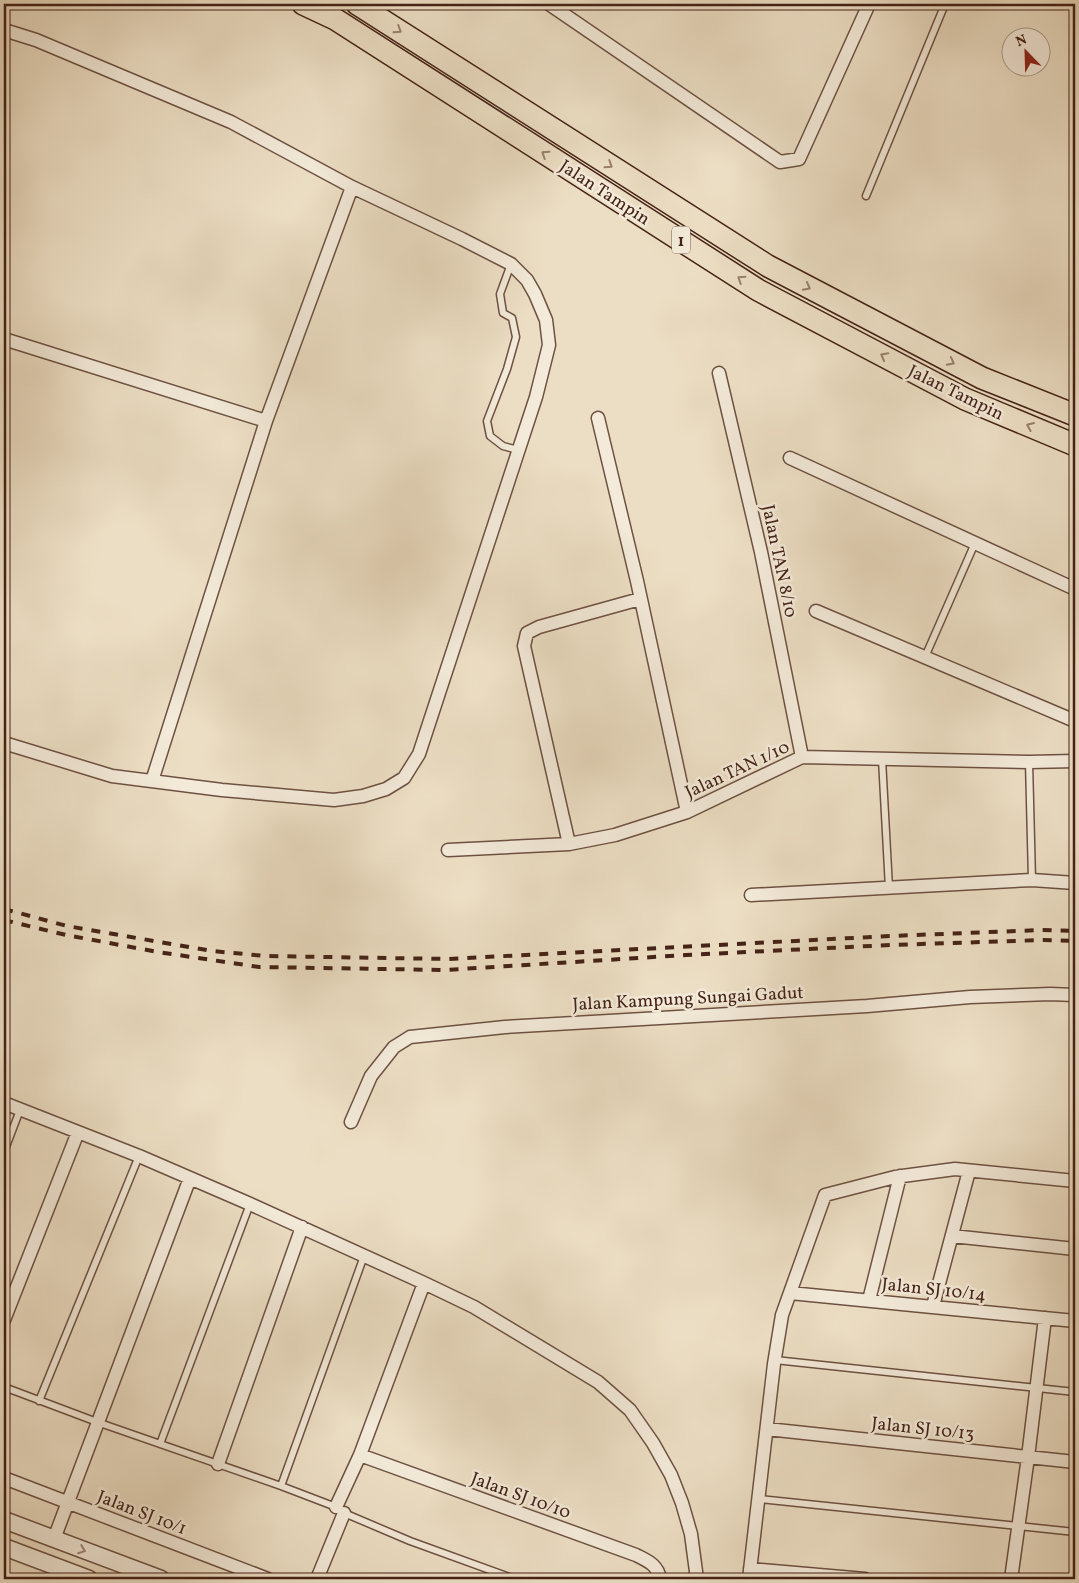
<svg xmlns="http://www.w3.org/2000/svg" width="1079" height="1583" font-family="Vollkorn,serif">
  <rect width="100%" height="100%" fill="#ecdec4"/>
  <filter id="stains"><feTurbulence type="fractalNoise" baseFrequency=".004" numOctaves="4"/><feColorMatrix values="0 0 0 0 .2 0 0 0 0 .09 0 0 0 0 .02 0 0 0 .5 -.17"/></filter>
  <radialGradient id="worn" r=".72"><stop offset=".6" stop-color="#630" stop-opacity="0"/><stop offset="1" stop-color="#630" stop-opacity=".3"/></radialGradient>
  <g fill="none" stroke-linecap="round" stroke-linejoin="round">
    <g stroke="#6e5142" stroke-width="9">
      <path id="service" d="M866,196l79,-192
        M511,264l-11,30 3,19 9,5 4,19 -9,32 -20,52 3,15 13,10 15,4
        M925,657l50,-114
        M882,759l7,129
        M1029,762l3,118
        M4,1152l16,-42
        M775,1360l300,32
        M4,1387l93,35 184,64 55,21 8,6 66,28 105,38
        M39,1401l100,-245
        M160,1444l90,-240
        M281,1486l83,-230
        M759,1499l316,33"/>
    </g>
    <g stroke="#6e5142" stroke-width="15">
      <path id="minor" d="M549,4l231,158 19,-3 70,-155
        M4,30l32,10 195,82 121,65 110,52 49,25 16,16 8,14 11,26 3,25 -13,52 -117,357 -15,24 -18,11 -23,7 -29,4 -112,-10 -110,-14 -108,-33
        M4,339l262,82
        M719,373l42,179 41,205
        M598,418l39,163 50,231
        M790,458l285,131
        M816,611l259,110
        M152,781l114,-360 86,-234
        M569,844l-45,-198 3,-13 12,-6 101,-28
        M448,850l121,-6 46,-9 72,-23 115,-55 227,5 46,-1
        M751,895l281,-15 43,3
        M4,1103l135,53 111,48 174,79 50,24 124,75 32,28 23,33 18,32 11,28 9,31 6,45
        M351,1122l20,-46 23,-29 16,-10 95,-10 362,-21 103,-9 80,-3 25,1
        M952,1236l123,13
        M790,1293l285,28
        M869,1300l31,-124
        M933,1306l36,-135
        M4,1320l74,-188
        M767,1429l308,33
        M360,1455l276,100c12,6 22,10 24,24
        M218,1464l84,-237
        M4,1478l264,101
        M336,1507l24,-52 64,-172
        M54,1539l136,-361
        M750,1569l115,10
        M317,1579l27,-66
        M749,1579l25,-215 8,-49 43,-120 70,-18 60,-8 120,12
        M1011,1579l17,-122 17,-139"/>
    </g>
    <g stroke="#6e5142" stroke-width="19">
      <path id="tertiary" d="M4,1520l157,59
        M4,1547l85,32"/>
    </g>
    <g stroke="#442216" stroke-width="24">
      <path id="trunk" d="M303,4l32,15 423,271 207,109 110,46
        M357,4l411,262 214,112 93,37"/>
    </g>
    <use href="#service" stroke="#f3ead9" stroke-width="6"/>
    <use href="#minor" stroke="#f3ead9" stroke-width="12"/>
    <use href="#tertiary" stroke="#f3ead9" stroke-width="16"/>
    <use href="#trunk" stroke="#ecdec4" stroke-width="21"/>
    <path stroke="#442216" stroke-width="4" stroke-dasharray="9 9" stroke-linecap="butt" d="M4,909l63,17 145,25 54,5 182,3 442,-23 152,-6 33,1
      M4,920l62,15 92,17 101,15 186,3 241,-15 204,-10 154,-5 31,1"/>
  </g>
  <defs><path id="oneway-chevron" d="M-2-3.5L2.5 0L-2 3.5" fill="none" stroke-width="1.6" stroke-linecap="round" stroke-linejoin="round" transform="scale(1.25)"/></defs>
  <g stroke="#98806d">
    <use href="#oneway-chevron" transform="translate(398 30) rotate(33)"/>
    <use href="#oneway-chevron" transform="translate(545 154) rotate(-147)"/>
    <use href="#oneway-chevron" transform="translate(609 165) rotate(33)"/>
    <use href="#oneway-chevron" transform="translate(741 279) rotate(-147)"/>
    <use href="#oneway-chevron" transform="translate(807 287) rotate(28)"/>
    <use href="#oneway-chevron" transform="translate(884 356) rotate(-152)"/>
    <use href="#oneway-chevron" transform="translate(951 362) rotate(28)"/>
    <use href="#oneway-chevron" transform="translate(1030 426) rotate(-157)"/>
  </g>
  <use stroke="#9c8678" href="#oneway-chevron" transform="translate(82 1550) rotate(21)"/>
  <g text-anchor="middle" stroke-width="5" stroke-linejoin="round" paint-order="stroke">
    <rect fill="#f3ead9" stroke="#785e50" stroke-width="1" x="672" y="226.5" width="18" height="27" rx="4"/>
    <g font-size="16" font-weight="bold" fill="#442216">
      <text x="681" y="246">1</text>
    </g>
    <g font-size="18" fill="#442216" stroke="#f3ead9">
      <text transform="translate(605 192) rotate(33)" y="6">Jalan Tampin</text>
      <text transform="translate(956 392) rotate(26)" y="6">Jalan Tampin</text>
      <text transform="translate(780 561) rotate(78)" y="6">Jalan TAN 8/10</text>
      <text transform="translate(737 769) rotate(-25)" y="6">Jalan TAN 1/10</text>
      <text transform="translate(688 998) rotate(-3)" y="6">Jalan Kampung Sungai Gadut</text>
      <text transform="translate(934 1289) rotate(6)" y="6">Jalan SJ 10/14</text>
      <text transform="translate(923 1428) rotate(6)" y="6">Jalan SJ 10/13</text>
      <text transform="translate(521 1495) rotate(20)" y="6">Jalan SJ 10/10</text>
      <text transform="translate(142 1512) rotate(21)" y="6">Jalan SJ 10/1</text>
    </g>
  </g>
  <rect width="1079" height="1583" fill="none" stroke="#ecdec4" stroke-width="20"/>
  <rect x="5" y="5" width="1069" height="1573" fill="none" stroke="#442216" stroke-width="2.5"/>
  <rect x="10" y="10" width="1059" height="1563" fill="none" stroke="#442216"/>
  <g transform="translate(1026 52) rotate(337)"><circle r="24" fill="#f3ead9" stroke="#ad9a8b"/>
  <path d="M0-4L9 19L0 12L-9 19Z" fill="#8f2418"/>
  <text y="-8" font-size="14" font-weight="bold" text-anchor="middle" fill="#442216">N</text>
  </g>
  <rect width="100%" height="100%" filter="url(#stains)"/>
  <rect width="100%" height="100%" fill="url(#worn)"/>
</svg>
